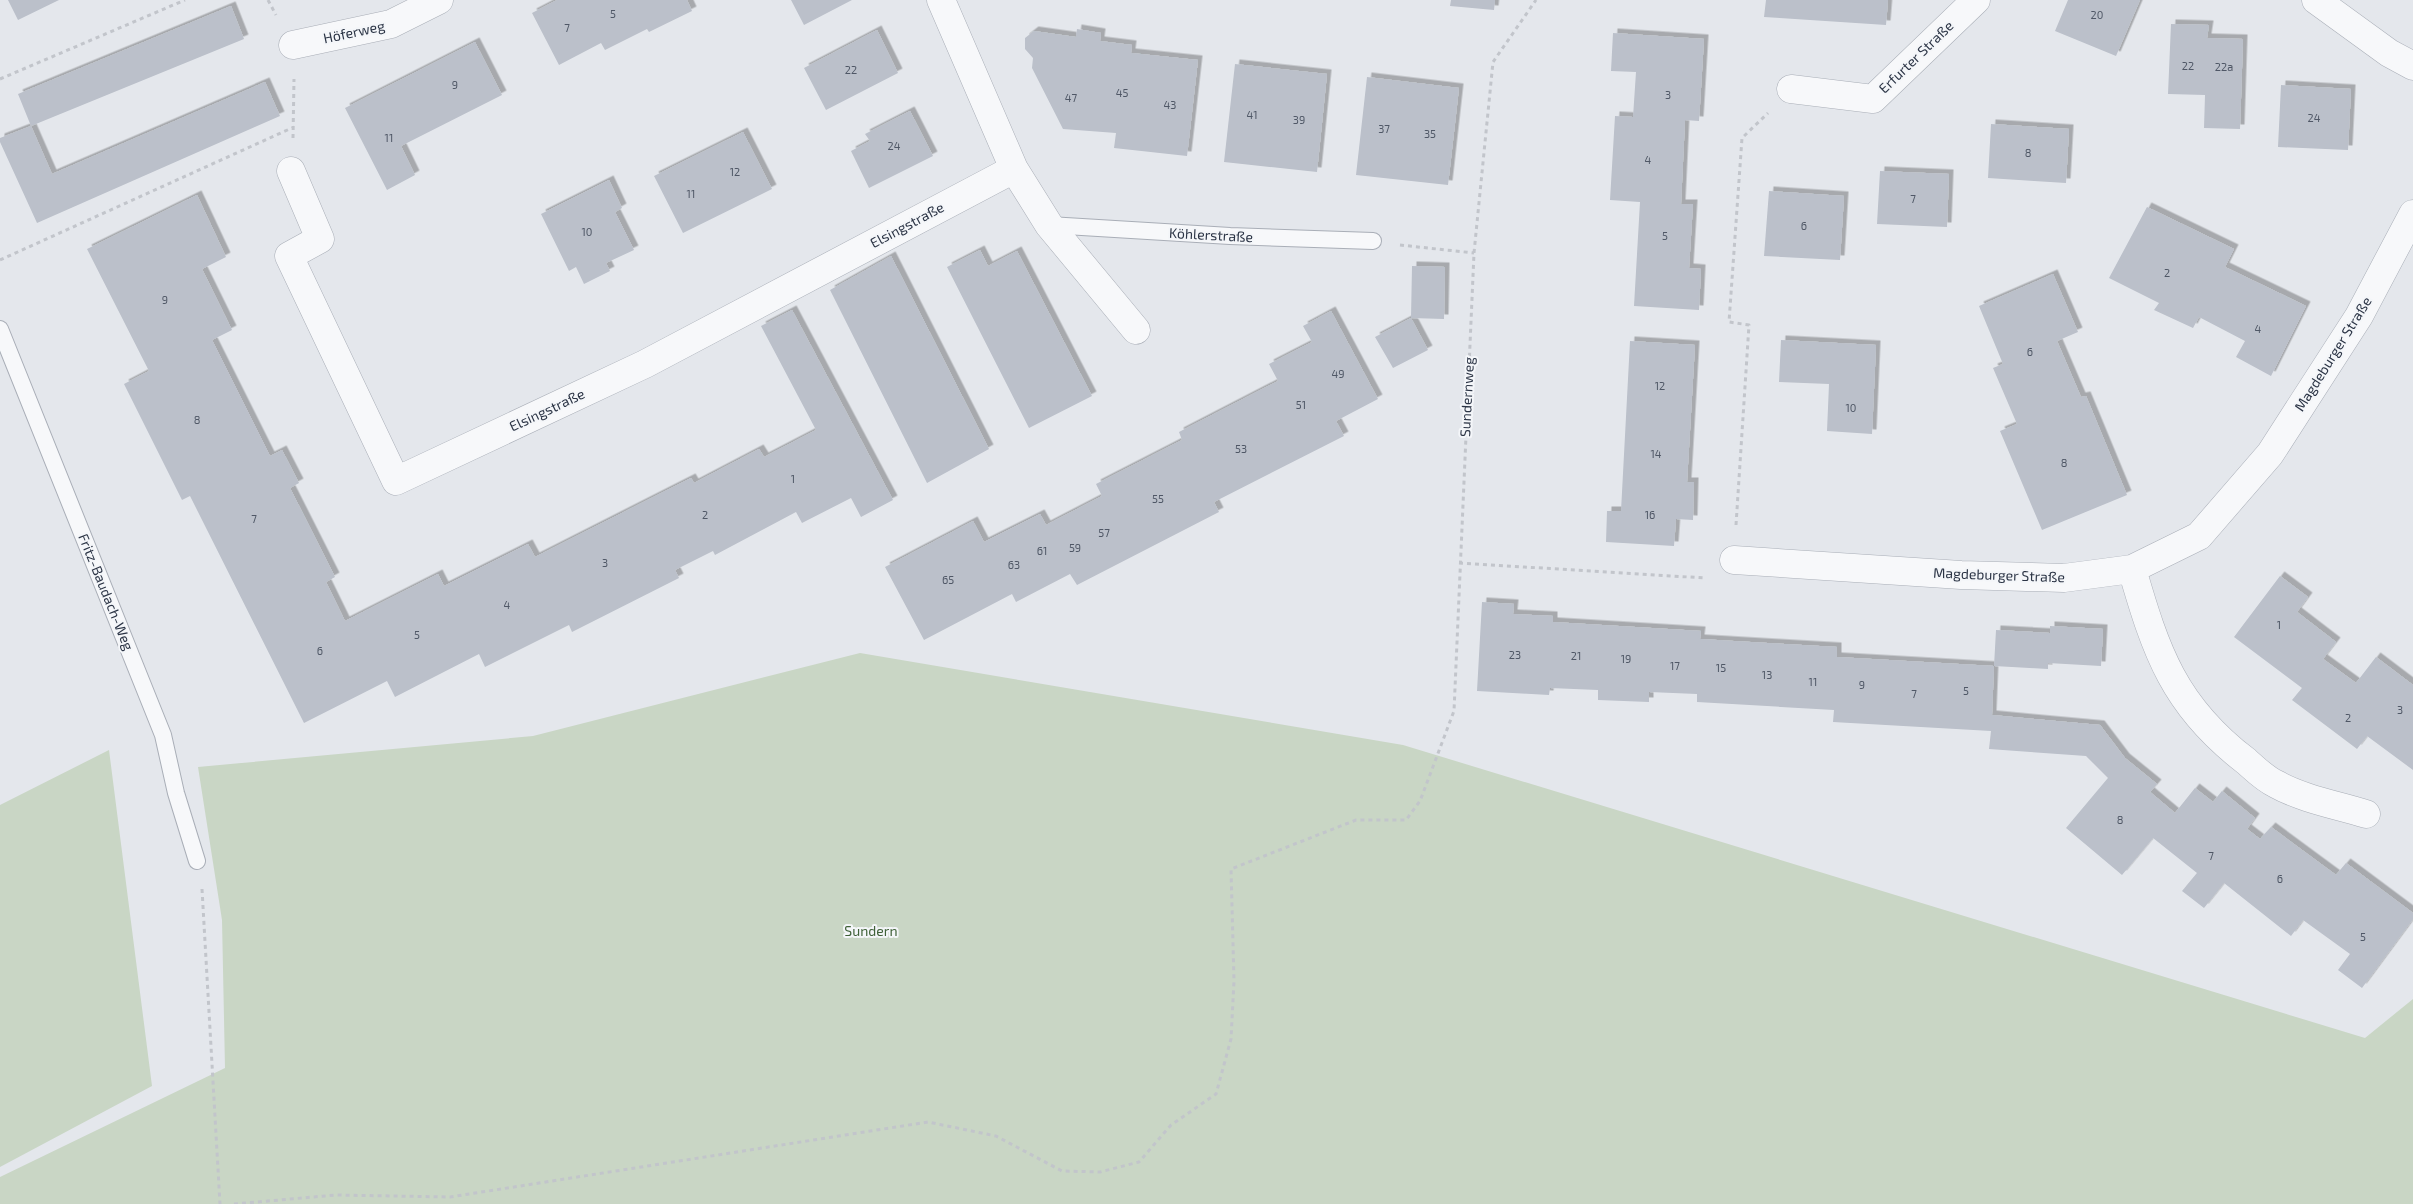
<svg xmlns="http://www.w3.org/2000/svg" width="2413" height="1204" font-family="'Exo 2',sans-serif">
  <defs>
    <filter id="shadow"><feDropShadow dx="4.5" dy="-4.5" stdDeviation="0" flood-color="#0004"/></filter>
  </defs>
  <rect width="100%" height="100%" fill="#e4e7ec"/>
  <path fill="#c9d6c5" d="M860,653l543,92 962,293 48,-39v205h-2413v-27l225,-109 -3,-148 -24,-153 335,-31z
    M109,750l43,336 -152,81v-362z"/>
  <path fill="#bbc0ca" filter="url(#shadow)" d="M8,0h51l-41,20z
    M557,0h130l5,11 -43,21 -2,-3 -42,21 -4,-7 -42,22 -27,-52z
    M791,0h61l-48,25z
    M1451,0h44l-1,10 -44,-4z
    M1766,0h122l-2,25 -122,-8z
    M2068,0h72l-24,56 -61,-25z
    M231,6l13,33 -213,87 -13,-32z
    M2171,24l38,1 -2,13 36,1 -3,90 -36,-1 1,-33 -37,-1z
    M1077,29l24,4 -1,8 32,4 -1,8 67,7 -11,96 -73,-8 2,-15 -53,-4 -31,-61 1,-10 -8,-9v-11l9,-7 42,6z
    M877,30l21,43 -72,37 -22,-42z
    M1613,33l91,6 -5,82 -14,-1 -4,84h12l-4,64 12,1 -2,41 -65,-4 6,-104 -30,-2 5,-84 18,1 3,-45 -25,-1z
    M475,42l27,53 -101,51 14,29 -28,15 -42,-82z
    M1235,64l92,10 -10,98 -93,-10z
    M1367,77l92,11 -11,97 -92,-10z
    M265,82l15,34 -243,107 -37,-81v-4l31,-12 21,48z
    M2281,85l70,4 -3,61 -70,-3z
    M910,111l23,45 -64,32 -18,-37 19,-10 -5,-7z
    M1991,124l78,5 -3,54 -78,-5z
    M743,132l29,57 -89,44 -29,-57z
    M1880,171l69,3 -2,53 -70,-3z
    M609,180l13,28 -7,4 19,38 -28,13 4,8 -26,13 -8,-17 -7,4 -28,-57z
    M1769,191l75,5 -4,64 -76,-4z
    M197,195l29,62 -24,12 30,61 -20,10 58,116 12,-6 17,33 -9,5 45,89 -9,5 19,39 93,-47 6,12 84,-42 7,13 156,-79 3,5 65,-34 5,8 52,-27 -55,-104 31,-16 101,190 -32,17 -10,-19 -49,25 -6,-11 -81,43 -2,-4 -38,19 4,8 -107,54 -3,-7 -84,42 -6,-13 -84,43 -8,-16 -83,42 -114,-227 -8,4 -58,-116 25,-13 -62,-122z
    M2147,207l87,42 -9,18 81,39 -35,70 -35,-19 9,-16 -46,-24 -6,11 -39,-18 5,-7 -50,-25z
    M980,250l8,16 29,-15 75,145 -63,32 -82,-161z
    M891,256l98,193 -62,34 -97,-193z
    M1412,266l33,1 -1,52 -33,-1z
    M2053,274l25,58 -21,9 24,56 5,-1 41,99 -85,35 -42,-99 17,-7 -24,-56 10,-4 -24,-58z
    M1331,311l47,88 -42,22 8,15 -130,66 5,10 -142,73 -7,-11 -54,28 -4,-8 -88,46 -39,-73 88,-46 11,21 56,-28 6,11 56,-29 -6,-12 86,-44 -3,-8 99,-51 -9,-17 43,-22 -9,-16z
    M1411,318l17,32 -35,18 -18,-31z
    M1781,340l95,5 -4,89 -45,-3 2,-47 -50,-2z
    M1630,341l65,4 -8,137h7l-1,38 -17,-1 -2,27 -68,-4 1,-31h14z
    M2280,576l28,21 -11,15 39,30 -13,17 33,24 20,-26 37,28v85l-46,-34 -10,13 -65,-49 10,-12 -68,-51z
    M1482,602l32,2 -1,10 40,2v6l148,9 -1,8 137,8v10l157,9 -2,49 108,10 25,33 32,26 -7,8 25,21 20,-25 18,14 9,-11 33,27 -8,11 13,10 11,-12 65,48 10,-12 67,50v6l-51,69 -24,-18 12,-16 -47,-34 -12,16 -67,-53 -20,25 -22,-17 15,-18 -44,-35 -31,37 -56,-47 42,-50 -22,-22 -97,-7 2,-18 -158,-9 1,-12 -137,-8v-8l-48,-2v10l-51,-2v-10l-48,-2 -1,7 -72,-4z
    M2050,626l53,3 -2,37 -53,-3v6l-54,-3 2,-36 54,3z"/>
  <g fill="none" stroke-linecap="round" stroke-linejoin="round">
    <g stroke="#a9aeb7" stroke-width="18">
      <path id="lane" d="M1049,225l181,11 143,5
        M0,329l163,406 13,58 21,68"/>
    </g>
    <g stroke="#a9aeb7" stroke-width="29">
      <path id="street" d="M941,0l73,169 35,56 87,105
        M2316,0l73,53 24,13
        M293,45l98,-21 48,-24
        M1791,89l82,10 103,-99
        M291,171l29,68 -31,17 107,225 249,-117 369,-195
        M1734,560l227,15 103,3 68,-9 67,-33 71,-82 89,-138 54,-102
        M2132,569c24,83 42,137 114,192 9,8 19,18 30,23 27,15 61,21 90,30"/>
    </g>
    <path stroke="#c2c5cb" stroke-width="3" stroke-dasharray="4 4" stroke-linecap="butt" d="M268,0l8,15
      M0,79l185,-79
      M293,138l1,-59
      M1400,245l74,8
      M0,260l294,-133
      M1736,525l13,-200 -20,-3 13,-184 26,-25
      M1459,563l246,15
      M202,889l18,315
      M234,1204l102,-9 114,2 478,-75 68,14 66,35 38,1 39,-10 32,-37 45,-31 15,-55 3,-58 -3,-112 125,-49h50l14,-19 34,-90 20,-458 19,-191 43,-62"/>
    <use href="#lane" stroke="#f7f8fa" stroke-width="16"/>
    <use href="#street" stroke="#f7f8fa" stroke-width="28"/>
  </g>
  <g text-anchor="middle" stroke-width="4" stroke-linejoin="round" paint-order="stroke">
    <g font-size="11" fill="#4f5766">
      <text x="613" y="18">5</text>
      <text x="2097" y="19">20</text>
      <text x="567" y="32">7</text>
      <text x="2188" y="70">22</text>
      <text x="2224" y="71">22a</text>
      <text x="851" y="74">22</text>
      <text x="455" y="89">9</text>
      <text x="1122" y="97">45</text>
      <text x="1668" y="99">3</text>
      <text x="1071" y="102">47</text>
      <text x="1170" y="109">43</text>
      <text x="1252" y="119">41</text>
      <text x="2314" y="122">24</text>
      <text x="1299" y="124">39</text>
      <text x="1384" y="133">37</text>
      <text x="1430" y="138">35</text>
      <text x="389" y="142">11</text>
      <text x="894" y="150">24</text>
      <text x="2028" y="157">8</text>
      <text x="1648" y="164">4</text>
      <text x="735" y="176">12</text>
      <text x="691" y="198">11</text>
      <text x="1913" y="203">7</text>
      <text x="1804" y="230">6</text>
      <text x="587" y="236">10</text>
      <text x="1665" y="240">5</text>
      <text x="2167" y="277">2</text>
      <text x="165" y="304">9</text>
      <text x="2258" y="333">4</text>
      <text x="2030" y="356">6</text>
      <text x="1338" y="378">49</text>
      <text x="1660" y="390">12</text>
      <text x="1301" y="409">51</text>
      <text x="1851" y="412">10</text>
      <text x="197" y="424">8</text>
      <text x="1241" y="453">53</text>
      <text x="1656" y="458">14</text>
      <text x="2064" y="467">8</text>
      <text x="793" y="483">1</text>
      <text x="1158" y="503">55</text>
      <text x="705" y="519">2</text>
      <text x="1650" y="519">16</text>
      <text x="254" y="523">7</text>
      <text x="1104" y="537">57</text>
      <text x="1075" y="552">59</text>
      <text x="1042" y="555">61</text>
      <text x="605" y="567">3</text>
      <text x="1014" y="569">63</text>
      <text x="948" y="584">65</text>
      <text x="507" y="609">4</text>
      <text x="2279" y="629">1</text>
      <text x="417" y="639">5</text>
      <text x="320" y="655">6</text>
      <text x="1515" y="659">23</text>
      <text x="1576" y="660">21</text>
      <text x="1626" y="663">19</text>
      <text x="1675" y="670">17</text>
      <text x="1721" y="672">15</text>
      <text x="1767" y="679">13</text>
      <text x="1813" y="686">11</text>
      <text x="1862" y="689">9</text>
      <text x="1966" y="695">5</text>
      <text x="1914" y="698">7</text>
      <text x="2400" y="714">3</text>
      <text x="2348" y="722">2</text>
      <text x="2120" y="824">8</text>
      <text x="2211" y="860">7</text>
      <text x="2280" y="883">6</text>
      <text x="2363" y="941">5</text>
    </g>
    <g font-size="14" fill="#2b3445" stroke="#f4f6f9">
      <text transform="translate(354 32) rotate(-12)" y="5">Höferweg</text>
      <text transform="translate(1916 57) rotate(-44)" y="5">Erfurter Straße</text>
      <text transform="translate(907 225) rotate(-28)" y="5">Elsingstraße</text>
      <text transform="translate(1211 235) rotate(3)" y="5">Köhlerstraße</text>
      <text transform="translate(2333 354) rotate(-58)" y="5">Magdeburger Straße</text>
      <text transform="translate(1467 397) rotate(-87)" y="5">Sundernweg</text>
      <text transform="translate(547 410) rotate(-25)" y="5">Elsingstraße</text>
      <text transform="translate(1999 575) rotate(2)" y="5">Magdeburger Straße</text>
      <text transform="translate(106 592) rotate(68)" y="5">Fritz-Baudach-Weg</text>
    </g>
    <g font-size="14" fill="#3f6138" stroke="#f4f6f9">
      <text x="871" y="936">Sundern</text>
    </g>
  </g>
</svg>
